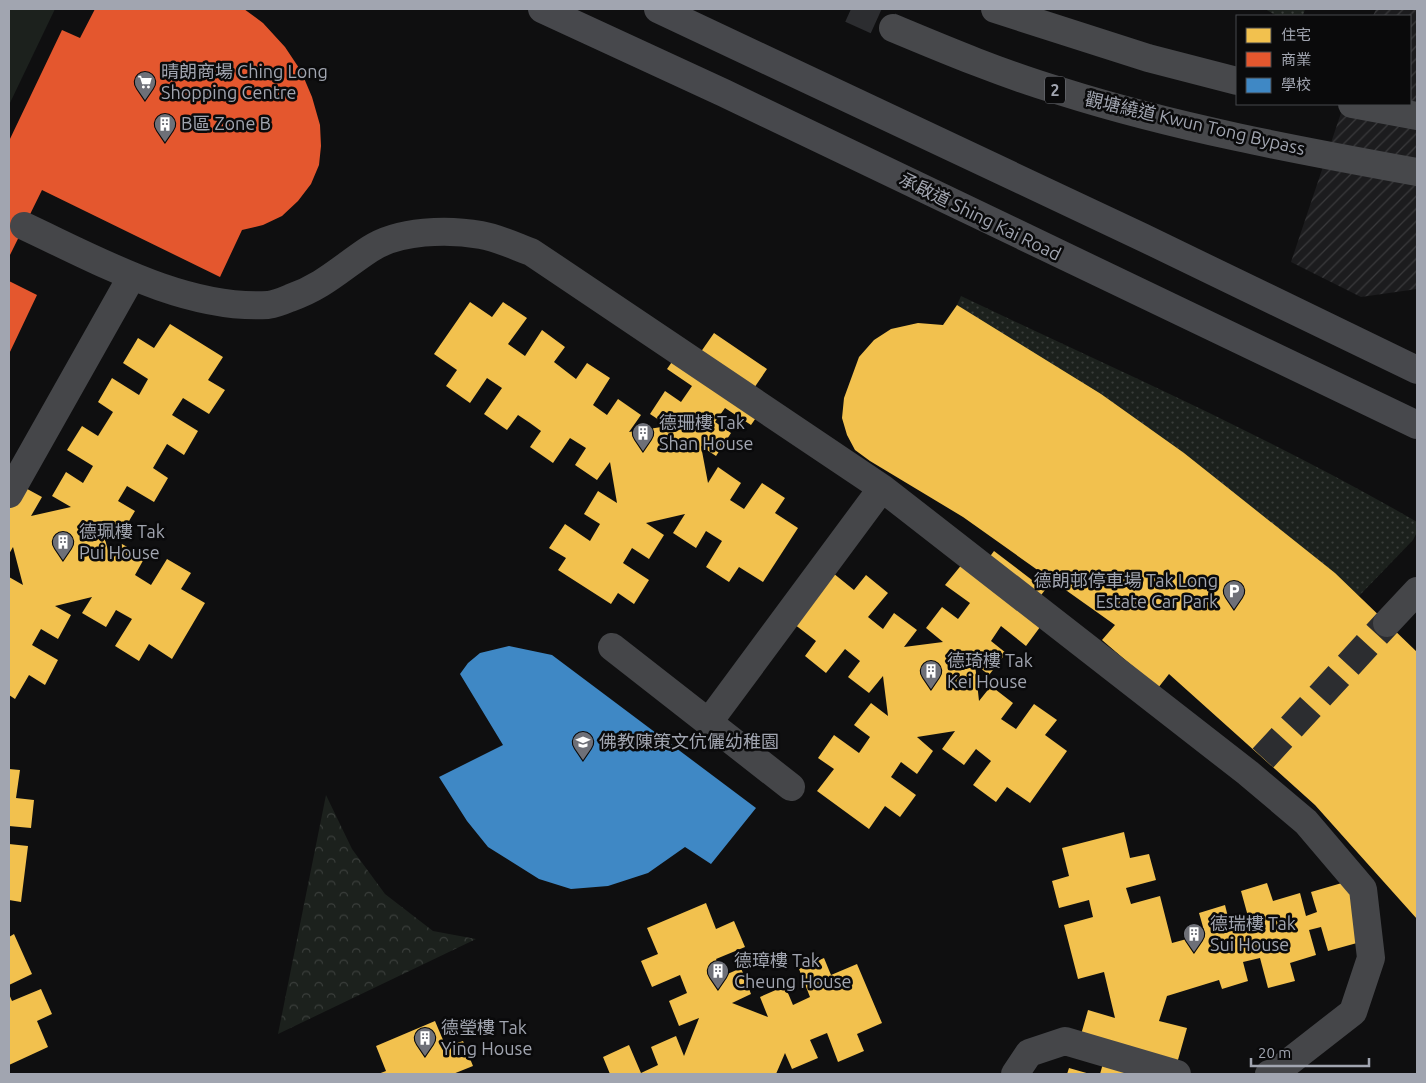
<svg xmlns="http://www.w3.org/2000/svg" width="1426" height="1083" font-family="Ubuntu,'Noto Sans TC',sans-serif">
  <defs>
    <pattern id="industrial-furrows" width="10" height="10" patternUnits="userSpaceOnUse" patternTransform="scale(1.25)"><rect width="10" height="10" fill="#1c1c1e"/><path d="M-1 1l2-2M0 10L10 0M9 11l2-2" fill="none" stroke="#3a3a3c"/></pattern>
    <pattern id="park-crowns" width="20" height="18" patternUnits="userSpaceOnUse" patternTransform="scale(1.25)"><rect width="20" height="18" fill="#1c211d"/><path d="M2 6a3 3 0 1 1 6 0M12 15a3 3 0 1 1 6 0" fill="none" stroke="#3a3e3b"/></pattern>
    <pattern id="garden-dots" width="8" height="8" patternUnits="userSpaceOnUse" patternTransform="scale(1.25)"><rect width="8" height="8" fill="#1c211d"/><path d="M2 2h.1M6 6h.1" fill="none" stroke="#3a3e3b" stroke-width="1.8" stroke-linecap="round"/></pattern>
  </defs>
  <rect width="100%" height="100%" fill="#0f0f10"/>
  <path fill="url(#industrial-furrows)" d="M1376,9h41v280l-56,8 -70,-35 53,-158h66v-88h-37z"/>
  <path fill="#1c211d" d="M9,9h46l-46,96z"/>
  <path fill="url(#park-crowns)" d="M326,795l26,54 33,45 48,37 43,8 -198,95z"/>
  <path fill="url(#garden-dots)" d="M1265,9h40l-2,7h-26z
    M961,296c153,73 310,141 456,226v10l-4,8 -54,56 -175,-143 -227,-148z"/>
  <path fill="#f2c14e" d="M470,302l22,15 11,-15 24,16 -19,26 17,12 17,-26 23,17 -11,15 22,17 11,-16 23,15 -17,27 14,10 11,-16 23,16 -12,17 39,-6 -18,-12 15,-23 16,11 11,-16 -25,-17 16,-23 15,10 16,-23 53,36 -15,22 15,11 -16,23 -26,-17 -10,14 16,11 -15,23 -15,-10 7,37 10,-16 23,16 -11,17 14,9 18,-26 23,15 -10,15 23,15 -35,54 -24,-15 -10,15 -23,-15 16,-26 -16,-10 -10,17 -23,-15 12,-19 -39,9 18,12 -15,24 -17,-11 -9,15 26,17 -15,24 -16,-11 -7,11 -53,-34 8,-12 -17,-10 16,-24 25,17 10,-17 -16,-10 14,-23 19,12 -7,-41 -13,18 -22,-15 11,-17 -16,-10 -17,25 -23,-16 11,-16 -11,-8 -12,-8 -11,15 -23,-16 18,-26 -15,-10 -17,25 -24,-17 11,-16 -23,-16z
    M957,305l144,89 83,59 151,120 82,79v267l-102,-114 -146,-131 -11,14 -56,-48 13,-15 -152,-108 -93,-56 -15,-11 -8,-15 -5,-17 2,-20 15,-41 15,-17 17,-11 27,-6 25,2z
    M170,324l53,33 -15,23 17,10 -16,24 -26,-16 -11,17 26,16 -14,24 -17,-11 -14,24 15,10 -14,24 -27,-16 -9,15 17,10 -15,25 -19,-12 10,38 11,-18 23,13 -10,18 16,10 16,-26 24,14 -10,16 24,14 -33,56 -23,-15 -10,17 -24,-15 17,-27 -16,-9 -10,17 -24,-14 10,-16 -37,9 16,9 -13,24 -17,-10 -9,16 26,15 -13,25 -16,-10 -14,24 -6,-4v-118l14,8 -10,-38 -4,7v-54l9,-16 24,13 -11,19 40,-9 -19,-11 14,-24 17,11 10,-17 -26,-16 15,-24 16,10 15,-24 -15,-10 14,-24 27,17 9,-16 -25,-16 15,-25 16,10z
    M994,551l51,39 -17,22 15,11 -17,23 -25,-20 -10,15 15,12 -17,22 -14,-11 4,37 12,-15 22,17 -12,16 15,10 18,-25 23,16 -12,15 22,16 -37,52 -23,-16 -11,15 -23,-17 18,-24 -15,-12 -12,16 -22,-16 13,-18 -38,6 16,14 -16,23 -16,-12 -10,15 25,18 -16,22 -15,-11 -16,23 -52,-38 17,-22 -16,-11 16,-23 25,18 11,-16 -16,-12 17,-22 17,13 -5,-40 -14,17 -21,-16 12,-16 -15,-12 -19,24 -21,-17 11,-15 -22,-17 39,-51 21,17 12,-15 22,18 -20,24 15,12 11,-16 23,17 -13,17 39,-5 -17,-14 16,-21 16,12 12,-16 -25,-18 18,-22 14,11z
    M9,769l11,1 -4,28 18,2 -3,28 -22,-2z
    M1124,832l6,26 19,-4 7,26 -30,8 5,16 29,-8 12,47 33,-9 -6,-21 26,-8 5,20 19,-5 -8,-29 26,-8 6,18 27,-8 6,23 11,-4 -6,-20 48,-14 16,60 -47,13 -7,-24 -12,3 7,25 -26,8 5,18 -27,7 -8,-30 -17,4 5,19 -26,8 -3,-9 -52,16 -8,25 28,7 -13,46h-74l4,-14 -28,-8 12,-42 27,8 -11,-46 -26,7 -14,-54 29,-8 -4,-17 -30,8 -7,-27 17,-5 -7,-28z
    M9,844l19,2 -7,56 -12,-2z
    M706,903l10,26 18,-8 11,26 -29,12 7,17 18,-8 10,26 -19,9 36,14 -8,-20 25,-11 8,19 17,-8 -11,-28 25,-11 7,17 26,-11 25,59 -25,11 7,17 -26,11 -11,-29 -17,7 8,18 -26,11 -7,-16 -9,21h-166l-7,-17 26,-12 12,28 17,-8 -7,-18 25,-11 8,20 15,-38 -20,8 -10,-25 18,-8 -7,-18 -28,12 -11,-26 17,-7 -11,-26z
    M14,934l18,40 -23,11v-48z
    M41,989l11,25 -15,7 11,26 -39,18v-71l3,7z
    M435,1021l11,26 17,-6 10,25 -20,8h-75l8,-3 -10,-25z
    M1069,1068l21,6h-23z"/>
  <path fill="#e4572e" d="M95,9h149l19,14 22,24 16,24 11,26 8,28 1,21 -2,19 -8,19 -13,17 -16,15 -19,9 -21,5 -22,47 -178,-87 -33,67v-116l53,-111 18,8z
    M9,281l28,14 -28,59z"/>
  <path fill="#3f88c5" d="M509,646l43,9 204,153 -45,56 -26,-17 -37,26 -40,13 -37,3 -32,-10 -51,-32 -21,-26 -28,-44 64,-32 -43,-71 8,-11 12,-10z"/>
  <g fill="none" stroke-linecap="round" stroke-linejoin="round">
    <path stroke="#2c2d30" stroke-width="28" stroke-dasharray="28 14" stroke-linecap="butt" d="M1263,758l124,-135"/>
    <path stroke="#2c2d30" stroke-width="28" stroke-dasharray="28 14" stroke-linecap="butt" d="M851,9l42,19"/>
    <path stroke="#454649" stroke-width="28" d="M24,226c73,34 161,84 244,79 7,-1 15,-4 22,-7 34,-12 51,-30 80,-49 29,-19 78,-20 111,-14 17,3 34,11 50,17l351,236 366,285 58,49 57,67 8,69 -18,54 -77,60 -7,2
      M9,494l123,-218
      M1387,623l30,-32
      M612,647l179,140
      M708,723l174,-235
      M1015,1074l14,-21 36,-12 112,33"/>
    <path stroke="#47484c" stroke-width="28" d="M542,9l182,84 693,332
      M658,9l484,228 275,133"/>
    <path stroke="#47484b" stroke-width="28" d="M995,9l153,49 89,23
      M893,28c55,23 110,46 167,63 117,37 237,59 357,81
      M1352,104l65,12"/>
  </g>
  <defs>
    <g id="supermarket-pin" transform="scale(1.125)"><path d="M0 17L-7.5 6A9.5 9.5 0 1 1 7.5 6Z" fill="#6e7078" stroke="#0a0a0b"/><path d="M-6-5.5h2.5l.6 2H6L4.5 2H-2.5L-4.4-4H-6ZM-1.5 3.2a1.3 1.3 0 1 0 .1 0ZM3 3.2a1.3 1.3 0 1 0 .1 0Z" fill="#fff"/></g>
    <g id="building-pin" transform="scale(1.125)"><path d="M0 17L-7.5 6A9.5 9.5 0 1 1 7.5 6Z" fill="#6e7078" stroke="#0a0a0b"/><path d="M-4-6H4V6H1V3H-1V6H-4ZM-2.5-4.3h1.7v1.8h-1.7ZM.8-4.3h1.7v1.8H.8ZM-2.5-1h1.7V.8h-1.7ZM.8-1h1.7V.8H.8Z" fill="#fff"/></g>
    <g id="parking-pin" transform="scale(1.125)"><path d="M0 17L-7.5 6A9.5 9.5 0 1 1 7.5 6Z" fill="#6e7078" stroke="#0a0a0b"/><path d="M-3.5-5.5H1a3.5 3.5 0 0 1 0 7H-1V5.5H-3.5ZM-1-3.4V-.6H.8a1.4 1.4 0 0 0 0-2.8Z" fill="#fff"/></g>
    <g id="school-pin" transform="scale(1.125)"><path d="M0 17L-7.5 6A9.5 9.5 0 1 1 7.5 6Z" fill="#6e7078" stroke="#0a0a0b"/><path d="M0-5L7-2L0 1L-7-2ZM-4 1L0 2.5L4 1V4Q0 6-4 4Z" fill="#fff"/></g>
  </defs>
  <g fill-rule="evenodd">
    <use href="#supermarket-pin" x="145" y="82"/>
    <use href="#building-pin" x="165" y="124"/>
    <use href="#building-pin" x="643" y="433"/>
    <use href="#building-pin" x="63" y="542"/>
    <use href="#parking-pin" x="1234" y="591"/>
    <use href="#building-pin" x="931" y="671"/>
    <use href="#school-pin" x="583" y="742"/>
    <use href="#building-pin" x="1194" y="934"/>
    <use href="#building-pin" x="718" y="971"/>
    <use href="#building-pin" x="425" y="1038"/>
  </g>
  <g text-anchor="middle" stroke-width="5" stroke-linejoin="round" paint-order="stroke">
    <rect fill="#0a0a0b" stroke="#74767e" stroke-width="1" x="1045" y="76.5" width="20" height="27" rx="4"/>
    <g font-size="16" font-weight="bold" fill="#a1a5b0">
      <text x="1055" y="96">2</text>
    </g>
    <g font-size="18" fill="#a1a5b0" stroke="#0a0a0b" text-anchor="start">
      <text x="161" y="78">晴朗商場 Ching Long<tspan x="161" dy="21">Shopping Centre</tspan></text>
      <text x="181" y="130">B區 Zone B</text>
      <text x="659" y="429">德珊樓 Tak<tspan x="659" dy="21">Shan House</tspan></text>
      <text x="79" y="538">德珮樓 Tak<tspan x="79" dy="21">Pui House</tspan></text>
      <text x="1218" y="587" text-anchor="end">德朗邨停車場 Tak Long<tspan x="1218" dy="21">Estate Car Park</tspan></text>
      <text x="947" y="667">德琦樓 Tak<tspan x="947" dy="21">Kei House</tspan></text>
      <text x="599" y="748">佛教陳策文伉儷幼稚園</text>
      <text x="1210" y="930">德瑞樓 Tak<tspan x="1210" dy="21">Sui House</tspan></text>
      <text x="734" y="967">德璋樓 Tak<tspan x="734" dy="21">Cheung House</tspan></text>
      <text x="441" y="1034">德瑩樓 Tak<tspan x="441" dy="21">Ying House</tspan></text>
    </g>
    <g font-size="18" fill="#a1a5b0" stroke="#0a0a0b">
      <text transform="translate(1195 124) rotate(13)" y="6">觀塘繞道 Kwun Tong Bypass</text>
      <text transform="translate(980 217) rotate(26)" y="6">承啟道 Shing Kai Road</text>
    </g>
  </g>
  <rect width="1426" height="1083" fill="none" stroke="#a1a5b0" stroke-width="20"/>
  <rect x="1236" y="15" width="175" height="90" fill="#0a0a0b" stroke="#46484d"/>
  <rect x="1246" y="28" width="25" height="15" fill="#f2c14e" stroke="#46484d"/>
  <text x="1281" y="40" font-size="15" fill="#a1a5b0">住宅</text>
  <rect x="1246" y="52" width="25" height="15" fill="#e4572e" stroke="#46484d"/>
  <text x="1281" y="65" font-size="15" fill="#a1a5b0">商業</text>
  <rect x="1246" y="78" width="25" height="15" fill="#3f88c5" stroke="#46484d"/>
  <text x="1281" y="90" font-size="15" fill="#a1a5b0">學校</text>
  <path d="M1251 1058v8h118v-8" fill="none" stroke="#a1a5b0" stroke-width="2.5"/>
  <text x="1258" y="1058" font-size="15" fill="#a1a5b0" stroke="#0a0a0b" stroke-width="4" paint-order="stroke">20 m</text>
</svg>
